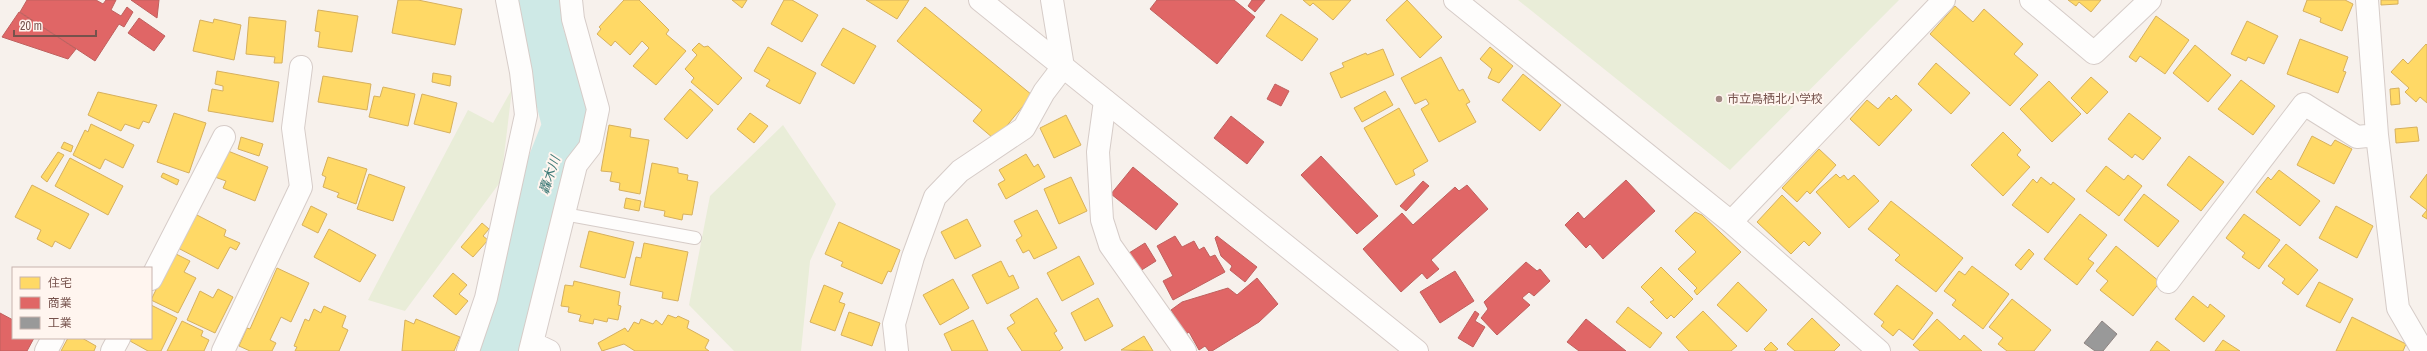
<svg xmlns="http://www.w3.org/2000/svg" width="2427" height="351" font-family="'Archivo Narrow','Noto Sans JP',sans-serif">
  <rect width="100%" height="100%" fill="#f7f1ec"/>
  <path fill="#e9edd8" d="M1518,0h381l-169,170z
    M512,89l-11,92 -96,130 -37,-11 100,-190 25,13z
    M783,125l53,79 -26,57 -9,90h-67l-45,-46 21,-109z"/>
  <path fill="#ffd966" stroke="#d6b05e" d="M398,0h20l44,9 -7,36 -63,-12z
    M624,0h15l30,30 -3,4 20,17 -30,34 -23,-19 16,-18 -7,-7 -12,14 -15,-14 -4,5 -14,-12 4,-5 -2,-2z
    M732,0h15l-5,8z
    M784,0h8l26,15 -16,27 -31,-18z
    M866,0h43l-12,19z
    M1303,0h48l-18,20 -20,-17 -3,3z
    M1407,0l35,37 -22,21 -34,-38z
    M2068,0h33l-10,12 -12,-10 -3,4z
    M2307,0h38l8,4 -11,27 -22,-9 1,-4 -18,-7z
    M2381,0h17v4l-17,1z
    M1955,6l18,16 11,-13 39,35 -9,10 24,21 -28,31 -80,-72z
    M925,7l107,88 -32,39 -2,-2 -5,6 -20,-17 9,-11 -85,-69z
    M318,10l40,6 -6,36 -34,-5 2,-15 -5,-1z
    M1281,14l37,25 -16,22 -36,-25z
    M2156,16l33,24 -24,34 -25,-18 -4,6 -7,-5z
    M249,17l37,4 -4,42h-8l1,-6 -29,-3z
    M214,19l27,6 -7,35 -41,-9 7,-31 13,3z
    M2247,21l31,15 -14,28 -16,-7 -2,4 -15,-7z
    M843,28l33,18 -22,38 -33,-19z
    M2300,39l48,18 -5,14 3,1 -8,21 -51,-19z
    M699,43l5,4 4,-1 34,32 -24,27 -27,-23 3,-4 -9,-9 12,-14 -5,-5z
    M2426,44l1,1v58l-7,-6 -4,5 -11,-10 4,-4 -18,-16 12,-13 5,5z
    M2195,45l36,30 -23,27 -35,-29z
    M768,47l48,26 -16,31 -34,-18 4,-6 -16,-9z
    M1490,47l23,19 -14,17 -11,-5 4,-9 -12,-10z
    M1383,49l11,26 -53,23 -11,-25 14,-6 -2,-4 24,-10 1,2z
    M1441,57l18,34 4,-2 7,13 -4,2 10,18 -37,20 -18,-33 8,-5 -3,-5 -11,5 -14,-26z
    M1936,63l34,30 -19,21 -33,-30z
    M217,71l62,11 -6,40 -65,-11 4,-22 11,2v-5l-8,-2z
    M433,73l18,3 -1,10 -18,-4z
    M1523,74l38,31 -21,26 -38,-31z
    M323,76l48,8 -4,26 -49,-8z
    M2091,77l17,15 -21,22 -16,-16z
    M2241,80l34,26 -22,29 -35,-26z
    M2049,81l32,33 -29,28 -32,-33z
    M383,87l32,7 -7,32 -39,-9 5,-21 6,1z
    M2399,88l1,16 -9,1 -1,-16z
    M690,89l23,21 -26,29 -23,-20z
    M1385,91l8,14 -31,17 -8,-14z
    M98,92l59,13 -8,18 -6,-2 -4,8 -14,-5 -4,7 -33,-16z
    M422,94l35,9 -7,30 -36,-9z
    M1896,95l16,15 -33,36 -29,-27 17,-19 11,9 11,-12 2,3z
    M1399,108l29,53 -15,9 2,5 -19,10 -32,-57z
    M174,113l32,10 -17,50 -32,-11z
    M750,113l18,13 -14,17 -17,-14z
    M2129,113l32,25 -18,22 -8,-6 -3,4 -24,-19z
    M1066,115l15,30 -27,13 -14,-30z
    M91,124l43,21 -11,23 -18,-9 -5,10 -27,-14 12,-25 3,2z
    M609,125l22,4 -1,8 19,3 -9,54 -21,-4 1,-7 -10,-2 2,-9 -11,-1z
    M2417,127l2,14 -23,2 -1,-14z
    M2003,132l18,18 -4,5 13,12 -27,29 -32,-31z
    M2312,136l19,10 4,-6 17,9 -18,35 -37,-19z
    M241,137l22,7 -4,12 -21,-7z
    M64,142l9,4 -2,6 -10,-4z
    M223,149l45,18 -13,34 -32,-13 3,-7 -14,-5z
    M1819,149l17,16 -26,29 -3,-3 -10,11 -15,-14z
    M58,152l6,3 -17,27 -6,-5z
    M1026,154l8,13 4,-3 7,13 -39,22 -8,-15 7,-4 -6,-10z
    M2189,156l35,26 -23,29 -34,-26z
    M328,157l39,12 -11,35 -19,-7 2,-4 -16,-6 3,-10 -4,-2z
    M70,158l53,28 -15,29 -53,-29z
    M652,163l26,5v5l10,2 -1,5 11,2 -6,33 -9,-1 -1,6 -18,-4 1,-5 -21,-4z
    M2106,166l18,14 4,-5 14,11 -23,30 -33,-25z
    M2279,170l41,31 -20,25 -44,-34 12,-15 3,3z
    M163,173l16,7 -2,5 -16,-8z
    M369,174l36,13 -12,34 -36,-12z
    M1836,174l4,4 4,-3 4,5 6,-5 25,26 -30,27 -33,-36z
    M2427,174v45l-5,-3 5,-6 -17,-13z
    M1071,177l16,34 -28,13 -15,-35z
    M2041,177l10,8 2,-3 22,17 -27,34 -36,-28 21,-26 4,4z
    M32,185l57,29 -19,35 -15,-8 -3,6 -15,-8 4,-9 -26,-13z
    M2144,194l35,27 -21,26 -34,-27z
    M1782,195l39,38 -12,13 -5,-5 -13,13 -34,-32z
    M626,198l15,3 -2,10 -15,-3z
    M1891,201l72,57 -27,34 -41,-32 5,-5 -32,-26z
    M311,206l16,8 -9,19 -16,-8z
    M2336,206l37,20 -16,32 -38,-20z
    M1037,210l20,38 -23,11 -5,-9 -6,3 -7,-13 6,-4 -8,-15z
    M1695,212l7,3 39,37 -44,43 -3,-4 3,-3 -19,-19 18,-17 -21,-21z
    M195,214l31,16 -2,6 16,7 -4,7 -6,-3 -12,22 -40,-21z
    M2080,214l27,21 -19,24 6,4 -17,22 -33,-26z
    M2244,214l36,26 -21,29 -17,-12 3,-4 -19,-15z
    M967,219l14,27 -26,13 -14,-27z
    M839,222l61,28 -9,22 -3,-1 -6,13 -41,-18 2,-4 -18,-8z
    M482,223l7,6 -6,7 5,4 -15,17 -12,-10z
    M329,229l47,26 -16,27 -46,-25z
    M589,231l45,11 -9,36 -45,-11z
    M644,243l44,9 -10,49 -16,-3 1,-6 -33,-7 6,-28 5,1z
    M2286,244l32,26 -20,25 -16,-12 3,-4 -17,-13z
    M2116,246l44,36 -27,34 -33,-26 8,-9 -12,-10z
    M2029,249l5,5 -13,16 -6,-5z
    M174,253l16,8 -6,11 12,6 -18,35 -27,-13z
    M1079,256l15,28 -32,17 -15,-28z
    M1001,261l8,16 4,-2 6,13 -32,16 -15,-29z
    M1972,266l37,28 -26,35 -31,-24 4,-5 -12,-9 15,-20 6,4z
    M1661,267l32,32 -19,19 -3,-3 -4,4 -17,-17 4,-2 -13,-13z
    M277,268l32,15 -18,39 -10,-5 -11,23 6,3 -4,8h-22l-11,-5 8,-18 3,1z
    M453,273l14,12 -8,9 9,7 -12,14 -23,-19z
    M953,279l16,29 -29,17 -17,-30z
    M574,281l46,11 -2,13 3,1 -3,14 -10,-2 -1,4 -13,-3 -1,5 -14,-3 2,-6 -13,-3 1,-5 -8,-1 4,-21 8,1z
    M1738,282l29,28 -20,22 -30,-27z
    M2319,282l34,17 -13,24 -34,-17z
    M824,285l19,8 -4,9 6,2 -10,27 -25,-9z
    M1897,285l36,28 -20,27 -14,-11 -6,7 -12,-10 3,-4 -10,-8z
    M218,289l15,8 -18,36 -28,-13 13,-29 13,7z
    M2193,296l15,12 2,-4 15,12 -21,26 -29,-23z
    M1037,298l20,33 -3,2 9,15 -4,3h-37l-15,-23 8,-5 -5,-8z
    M1098,298l15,28 -28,15 -14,-28z
    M2012,299l39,31 -17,21h-27l-9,-7 5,-6 -14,-11z
    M151,305l26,13 -16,33h-13l-18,-10 2,-3h19z
    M324,306l22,10 -4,11 6,3 -9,21h-44l2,-4 -3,-1 11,-27 4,2 5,-12 7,4z
    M1628,307l34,26 -12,15 -34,-26z
    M1703,311l34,35 -6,5h-42l-13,-14z
    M849,312l31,11 -8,23 -31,-11z
    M668,315l8,3 2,-2 11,5 -2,7 22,12 -4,8 4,3h-74l-11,-7 -22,7 -4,-8 27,-15 3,4 6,-10 5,2 2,-5 12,5 3,-4 6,5z
    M2352,317l54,27 -3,7h-67z
    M1812,318l28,27 -6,6h-39l-8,-7z
    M416,319l44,18 -6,14h-52l3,-31 9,4z
    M1937,319l23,21 4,-5 18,16h-62l-7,-6z
    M973,320l15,31h-36l-8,-17z
    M182,321l21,10 -2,5 8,4 -5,11h-37z
    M1144,336l9,15 -32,-1z
    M68,338h14l14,8 -2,5h-33z
    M2223,340l17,11h-25z
    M2157,341l13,10h-20z
    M1771,342l7,7 -3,2h-9l-2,-2z"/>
  <path fill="#e06666" stroke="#c0605e" d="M27,0h69l7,4 3,-4h10l-5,10 10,6 6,-9 6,5 -9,15 -5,-3 -24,37 -75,-49z
    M131,0h28l-2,18z
    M1157,0h77l21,17 -38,47 -67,-55z
    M1252,0h13l-10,12 -7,-6z
    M19,12l57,37 -8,10 -66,-22z
    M139,18l26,18 -11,15 -26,-18z
    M1275,84l14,7 -8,15 -14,-7z
    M1231,116l33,26 -17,22 -33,-26z
    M1321,156l57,60 -21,18 -56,-59z
    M1133,167l45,37 -22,26 -45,-36z
    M1626,180l29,31 -52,48 -13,-15 -4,4 -21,-23 13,-13 6,7z
    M1423,181l6,5 -23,25 -6,-5z
    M1467,185l21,24 -57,51 8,9 -12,10 -5,-6 -21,19 -38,-43 39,-36 11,12 42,-38 4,4z
    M1175,236l7,11 12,-6 5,9 5,-3 6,10 5,-2 10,17 -52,28 -10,-19 10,-5 -16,-30z
    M1217,236l40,31 -12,15 -15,-12 2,-4 -11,-10 -6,-18z
    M1145,243l11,18 -16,10 -11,-18z
    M1526,262l11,9 3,-2 10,12 -16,15 -5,-4 -7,6 8,7 -33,30 -16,-17 7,-9 -4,-7z
    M1455,271l19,30 -34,22 -20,-31z
    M1257,278l21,26 -19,18 -47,29h-3l-4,-5 -6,4 -10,-18 -3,2 -15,-24 11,-8 46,-14 9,7z
    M1475,311l4,3 -4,7 10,6 -12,20 -15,-9z
    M0,313l13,7v18h21l-7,13h-27z
    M1586,319l40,32h-47l-12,-9z"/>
  <path fill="#999" stroke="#8e8482" d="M2102,321l15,13 -14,17h-8l-11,-8z"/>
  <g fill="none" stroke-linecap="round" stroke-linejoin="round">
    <path stroke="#cee9e6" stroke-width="49" d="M501,351l45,-172 21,-53 -12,-47 -17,-48 2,-31"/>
    <g stroke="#d6ccc8" stroke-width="14">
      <path id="lane" d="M564,214l131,24"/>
    </g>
    <g stroke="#d6ccc8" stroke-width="24">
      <path id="street" d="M1455,0l276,222 148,129
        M2031,0l63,53 56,-53
        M2367,0l10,135 21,173 25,43
        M1105,101l-7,51 4,68 8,25 75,106
        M1731,222l213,-222
        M151,279l73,-142
        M2168,282l136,-178 53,33 20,-2
        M532,343l17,8
        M46,351l7,-13
        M112,351l7,-13
        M223,351l78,-164 -8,-59 8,-61
        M468,351l18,-53 40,-183 -5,-43 -14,-72
        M530,351l46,-186 14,-18 8,-38 -25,-90 -2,-19
        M897,351l-3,-27 19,-67 22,-60 25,-26 64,-43 20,-36 19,-25 -11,-67"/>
    </g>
    <g stroke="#d7ccc8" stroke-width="24">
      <path id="secondary" d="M980,0l437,351"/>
    </g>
    <use href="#lane" stroke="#fefdfc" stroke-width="12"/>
    <use href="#street" stroke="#fefdfc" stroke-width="22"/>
    <use href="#secondary" stroke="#fefdfc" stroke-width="22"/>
  </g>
  <circle fill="#a38a84" stroke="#fff5ef" stroke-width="1.5" cx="1719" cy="99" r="4"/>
  <g text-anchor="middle" stroke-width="4" stroke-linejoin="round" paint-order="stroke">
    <g font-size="12" fill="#76524c" stroke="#fff5ef" text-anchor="start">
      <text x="1727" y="103">市立鳥栖北小学校</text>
    </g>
    <g font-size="13" font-style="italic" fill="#407b78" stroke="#fff5ef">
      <text transform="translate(549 175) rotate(-71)" y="5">轟木川</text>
    </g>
  </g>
  <rect x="12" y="267" width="140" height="72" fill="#fff5ef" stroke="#c8b4ae"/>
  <rect x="20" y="277" width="20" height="12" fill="#ffd966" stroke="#c8b4ae"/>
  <text x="48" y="287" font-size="12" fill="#76524c">住宅</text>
  <rect x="20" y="297" width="20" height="12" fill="#e06666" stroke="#c8b4ae"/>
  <text x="48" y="307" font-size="12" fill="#76524c">商業</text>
  <rect x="20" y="317" width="20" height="12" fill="#999999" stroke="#c8b4ae"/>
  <text x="48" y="327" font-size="12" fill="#76524c">工業</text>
  <path d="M14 30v6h82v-6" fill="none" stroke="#76524c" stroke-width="2"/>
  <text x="20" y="30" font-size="12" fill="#76524c" stroke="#fff5ef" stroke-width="3" paint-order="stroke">20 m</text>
</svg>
